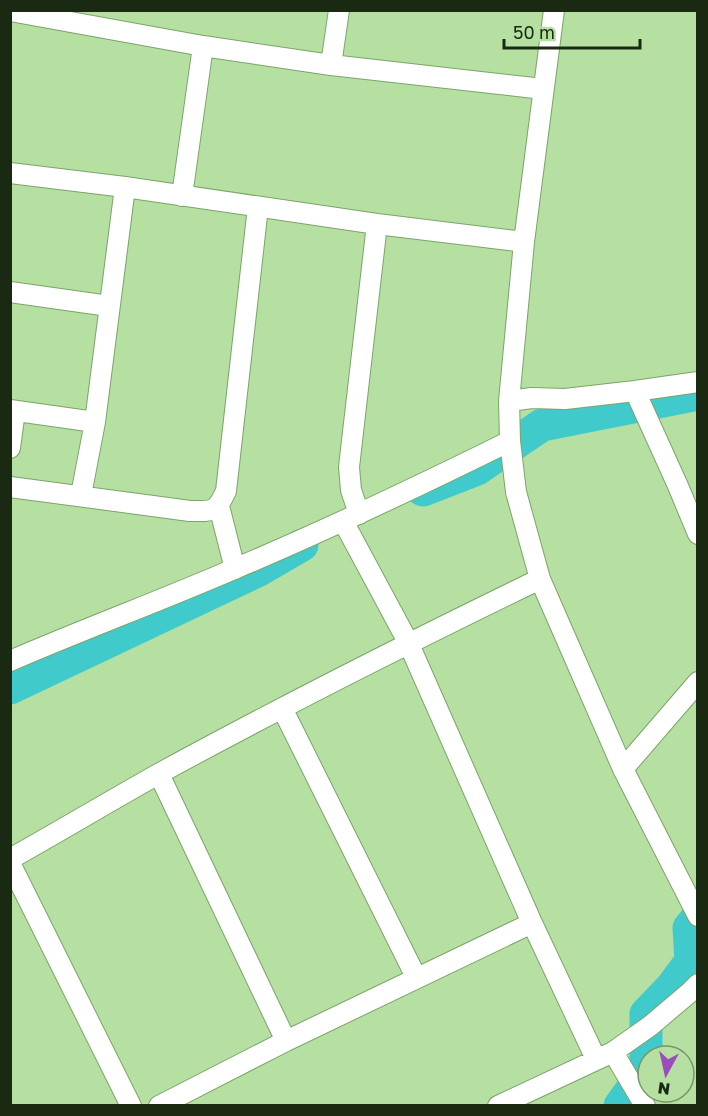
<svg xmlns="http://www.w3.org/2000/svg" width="708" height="1116" font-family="'Golos Text',sans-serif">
  <rect width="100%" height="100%" fill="#b5e0a2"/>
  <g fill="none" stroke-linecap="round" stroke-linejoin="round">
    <path stroke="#41cacc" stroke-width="33" d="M423,490l54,-21 65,-44 156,-31
      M10,688l249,-118 43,-25
      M620,1106l26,-36v-56l25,-26 20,-27 -2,-33 9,-11"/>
    <g stroke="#7ca469" stroke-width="22">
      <path id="street" d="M554,10l-30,232 -15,159 1,40 6,51 24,87 83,190 75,147
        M10,11l193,35 128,19 212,24
        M331,65l8,-55
        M10,173l115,14 252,37 147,18
        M182,196l21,-150
        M10,292l99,14
        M635,391l43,95 20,48
        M509,401l23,-3 33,1 70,-8 63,-9
        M10,410l85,12
        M10,448l5,-37
        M10,487l180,24c23,0 26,2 36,-20l32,-284
        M81,495l14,-73 30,-235
        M219,506l16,63
        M359,514l-8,-24 -2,-23 28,-243
        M343,521l65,121 124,281 64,136
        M10,661c74,-32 150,-60 224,-92 93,-39 185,-83 276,-128
        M282,708l134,269
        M623,769l75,-87
        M159,774l127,267
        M10,859c50,-28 100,-58 150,-86 125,-68 252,-132 380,-194
        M10,863l121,243
        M613,1052l32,54
        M159,1106l127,-65 246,-118
        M498,1106l115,-54 37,-26 39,-33 9,-9"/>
    </g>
    <use href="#street" stroke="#fff" stroke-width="20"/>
  </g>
  <rect width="708" height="1116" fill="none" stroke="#1a2a12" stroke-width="24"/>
  <g transform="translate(666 1074) rotate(188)"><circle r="28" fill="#b5e0a2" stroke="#779768" stroke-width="1.5"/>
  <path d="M0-4.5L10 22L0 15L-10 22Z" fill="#9e4cbb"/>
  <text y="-9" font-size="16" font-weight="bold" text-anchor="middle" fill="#1a2a12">N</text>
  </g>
  <path d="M504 39v9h136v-9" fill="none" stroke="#1a2a12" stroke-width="3"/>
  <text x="513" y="39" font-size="18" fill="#1a2a12" stroke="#b5e0a2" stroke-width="4.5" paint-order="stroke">50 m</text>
</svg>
